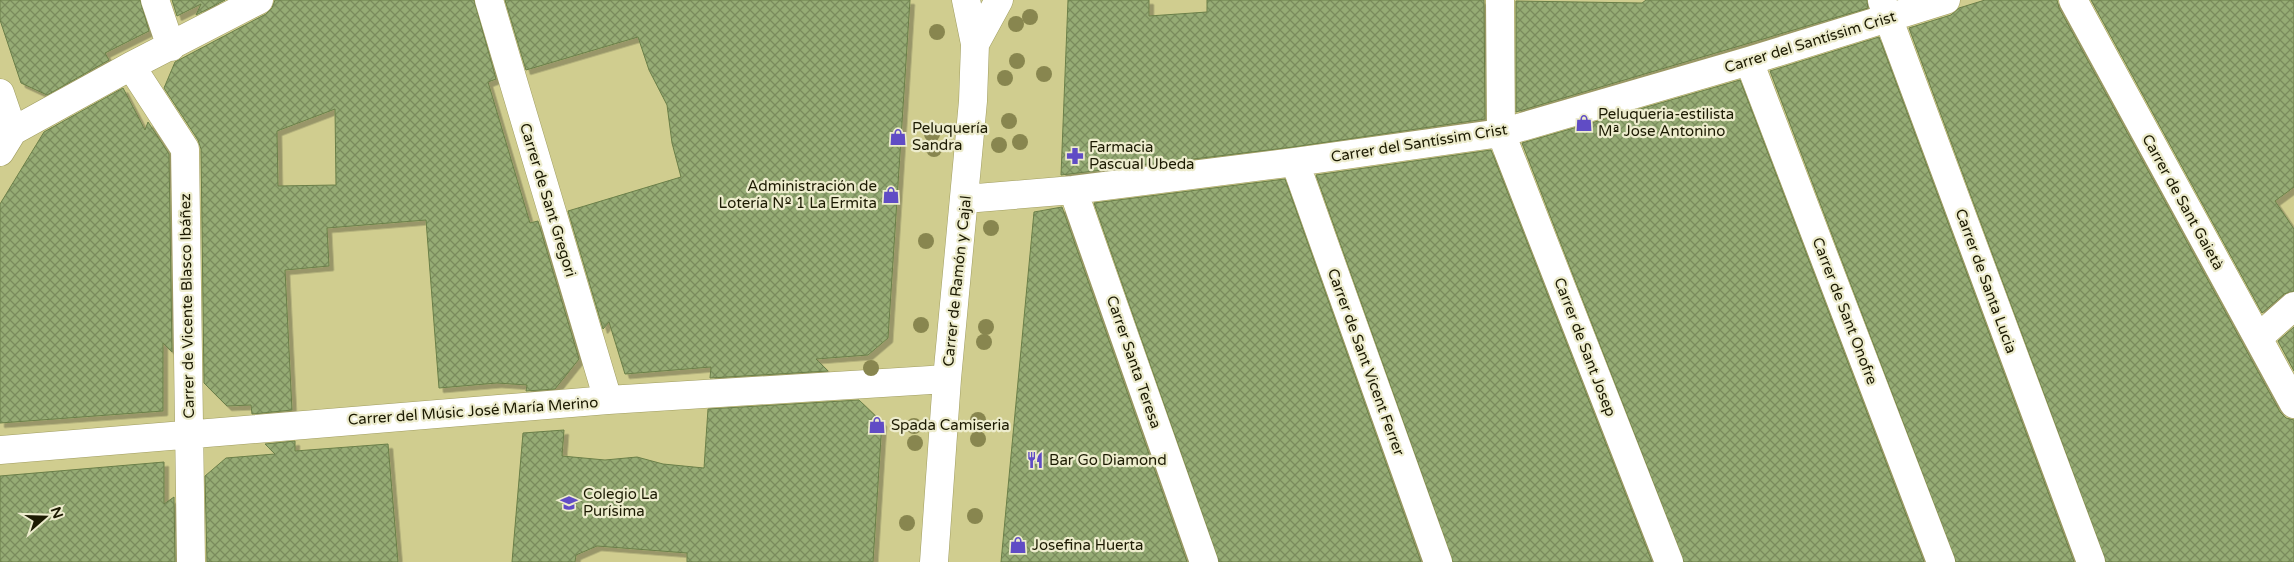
<svg xmlns="http://www.w3.org/2000/svg" width="2294" height="562" font-family="'Varela Round',sans-serif">
  <defs>
    <pattern id="building-cross-hatch" width="8" height="8" patternUnits="userSpaceOnUse" patternTransform="scale(1.25)"><rect width="8" height="8" fill="#96ac74"/><path d="M0 0l8 8M0 8l8-8" fill="none" stroke="#7a8b5d"/></pattern>
    <filter id="shadow"><feDropShadow dx="4.5" dy="4.5" stdDeviation="0" flood-color="#0004"/></filter>
  </defs>
  <rect width="100%" height="100%" fill="#d0cd8f"/>
  <path fill="url(#building-cross-hatch)" stroke="#6a7f48" fill-rule="evenodd" filter="url(#shadow)" d="M0,0h140l9,31 -44,22 4,7 -62,35 -26,-12 -21,-63z
    M172,0h53l-29,15 5,-11 -24,12z
    M275,0h199l22,79 -8,3 42,141 8,-2 41,138 -24,30 -29,2 1,-6 -30,-2 -58,5 -13,-168 -99,8 2,38 -44,4 7,140 -40,4 -1,-9 -24,1 -23,-23 -3,-234 -3,-9 -34,-52 11,-26 91,-48 6,-6zM335,109l1,76 -58,1 -1,-55z
    M505,0h405l-22,338 -20,17 -52,4 12,12 -118,7 1,-11 -86,7 -16,-52 -6,7 -35,-118 113,-34 -9,-34 -5,-38 -18,-35 -11,-33 -112,33z
    M1068,0h81v16l58,-4v-12h277l1,119 -192,28 -232,28z
    M1646,0h221l1,8 -352,104v-111l126,2z
    M1985,0h72l2,8 221,404 6,6 8,2v142h-188l-197,-534 42,-13 8,-7z
    M2091,0h203v187l-19,14 19,28v62l-10,3 -22,19z
    M1879,37l195,525h-118l-186,-491z
    M1740,80l184,482h-240l-162,-419z
    M123,88l22,42 3,-8 21,32 3,198 -9,-9v68l-163,12v-219l44,-72z
    M1491,150l161,412h-199l-137,-387z
    M1285,179l136,383h-202l-125,-359z
    M1062,207l125,355h-186l33,-350z
    M2294,327v44l-16,-30z
    M859,400l23,22 -9,140h-186v-9l-90,-7 -21,9 -1,7h-63l11,-129 41,-3 -2,26 43,4 32,-3 26,7 41,4 4,-59z
    M295,441v10l93,-7 10,118h-191l-2,-86 21,-18 49,-4 -10,-10z
    M164,462v42l10,-7 1,65h-175v-86z"/>
  <g fill="none" stroke-linecap="round" stroke-linejoin="round">
    <g stroke="#a09d60" stroke-width="29">
      <path id="minor" d="M155,0l16,47
        M489,0l119,400
        M1500,0l1,133 168,429
        M2073,0l221,404
        M1882,1l209,561
        M975,44l24,-44
        M1749,61l192,501
        M131,66l54,83 6,413
        M0,93l13,38
        M0,152l13,-21 118,-65 128,-66
        M1295,162l143,400
        M1073,190l131,372
        M965,199l108,-9 222,-28 206,-29 248,-72 197,-61
        M2258,338l36,-32
        M0,450l608,-50 339,-21
        M934,562l13,-183 26,-278 2,-57 -9,-44"/>
    </g>
    <use href="#minor" stroke="#fff" stroke-width="28"/>
  </g>
  <g fill="#88864f">
    <circle cx="1030" cy="17" r="8"/>
    <circle cx="1016" cy="24" r="8"/>
    <circle cx="937" cy="32" r="8"/>
    <circle cx="1017" cy="61" r="8"/>
    <circle cx="1044" cy="74" r="8"/>
    <circle cx="1005" cy="78" r="8"/>
    <circle cx="1009" cy="121" r="8"/>
    <circle cx="932" cy="134" r="8"/>
    <circle cx="1020" cy="142" r="8"/>
    <circle cx="999" cy="145" r="8"/>
    <circle cx="934" cy="149" r="8"/>
    <circle cx="991" cy="228" r="8"/>
    <circle cx="926" cy="241" r="8"/>
    <circle cx="921" cy="325" r="8"/>
    <circle cx="986" cy="327" r="8"/>
    <circle cx="984" cy="342" r="8"/>
    <circle cx="871" cy="368" r="8"/>
    <circle cx="978" cy="420" r="8"/>
    <circle cx="914" cy="426" r="8"/>
    <circle cx="978" cy="439" r="8"/>
    <circle cx="915" cy="443" r="8"/>
    <circle cx="975" cy="516" r="8"/>
    <circle cx="907" cy="523" r="8"/>
  </g>
  <defs>
    <g id="shop-bare" transform="scale(1.35)"><path d="M-5-2.5h2.3a2.7 3.5 0 0 1 5.4 0H5L5.5 6h-11ZM-1.5-2.5h3a1.5 2.3 0 0 0-3 0Z" fill="#604cc5" stroke="#edeccd" stroke-width="2.5" paint-order="stroke"/></g>
    <g id="pharmacy-bare" transform="scale(1.35)"><path d="M-2-6h4v4h4v4h-4v4h-4v-4h-4v-4h4Z" fill="#604cc5" stroke="#edeccd" stroke-width="2.5" paint-order="stroke"/></g>
    <g id="restaurant-bare" transform="scale(1.35)"><path d="M-5-6h1v4h1v-4h1v4h1v-4h1v5L-1.5 .5V6h-2V.5L-5-1ZM5-6V6H3V1.5H1.5Q1.5-4 5-6Z" fill="#604cc5" stroke="#edeccd" stroke-width="2.5" paint-order="stroke"/></g>
    <g id="school-bare" transform="scale(1.35)"><path d="M0-5L7-2L0 1L-7-2ZM-4 1L0 2.5L4 1V4Q0 6-4 4Z" fill="#604cc5" stroke="#edeccd" stroke-width="2.5" paint-order="stroke"/></g>
  </defs>
  <g fill-rule="evenodd">
    <use href="#shop-bare" x="1584" y="123"/>
    <use href="#shop-bare" x="898" y="137"/>
    <use href="#pharmacy-bare" x="1075" y="156"/>
    <use href="#shop-bare" x="891" y="195"/>
    <use href="#shop-bare" x="877" y="425"/>
    <use href="#restaurant-bare" x="1035" y="460"/>
    <use href="#school-bare" x="569" y="503"/>
    <use href="#shop-bare" x="1018" y="545"/>
  </g>
  <g text-anchor="middle" stroke-width="4.5" stroke-linejoin="round" paint-order="stroke">
    <g font-size="15" fill="#1c1a02" stroke="#edeccd">
      <text transform="translate(1810 42) rotate(-17)" y="5">Carrer del Santíssim Crist</text>
      <text transform="translate(1419 143) rotate(-9)" y="5">Carrer del Santíssim Crist</text>
      <text transform="translate(548 200) rotate(73)" y="5">Carrer de Sant Gregori</text>
      <text transform="translate(2183 202) rotate(61)" y="5">Carrer de Sant Gaietà</text>
      <text transform="translate(957 281) rotate(-84)" y="5">Carrer de Ramón y Cajal</text>
      <text transform="translate(1986 281) rotate(70)" y="5">Carrer de Santa Lucia</text>
      <text transform="translate(187 306) rotate(-91)" y="5">Carrer de Vicente Blasco Ibáñez</text>
      <text transform="translate(1845 311) rotate(69)" y="5">Carrer de Sant Onofre</text>
      <text transform="translate(1585 347) rotate(69)" y="5">Carrer de Sant Josep</text>
      <text transform="translate(1134 362) rotate(71)" y="5">Carrer Santa Teresa</text>
      <text transform="translate(1366 362) rotate(70)" y="5">Carrer de Sant Vicent Ferrer</text>
      <text transform="translate(473 411) rotate(-4)" y="5">Carrer del Músic José María Merino</text>
    </g>
    <g font-size="15" fill="#1c1a02" stroke="#edeccd" text-anchor="start">
      <text x="1598" y="119">Peluqueria-estilista<tspan x="1598" dy="17">Mª Jose Antonino</tspan></text>
      <text x="912" y="133">Peluquería<tspan x="912" dy="17">Sandra</tspan></text>
      <text x="1089" y="152">Farmacia<tspan x="1089" dy="17">Pascual Ubeda</tspan></text>
      <text x="877" y="191" text-anchor="end">Administración de<tspan x="877" dy="17">Lotería Nº 1 La Ermita</tspan></text>
      <text x="891" y="430">Spada Camiseria</text>
      <text x="1049" y="465">Bar Go Diamond</text>
      <text x="583" y="499">Colegio La<tspan x="583" dy="17">Purísima</tspan></text>
      <text x="1032" y="550">Josefina Huerta</text>
    </g>
  </g>
  <g transform="translate(45 517) rotate(70)" stroke="#edeccd" stroke-width="4" paint-order="stroke">
  <path d="M0-4L9 19L0 12L-9 19Z" fill="#1c1a02"/>
  <text y="-8" font-size="14" font-weight="bold" text-anchor="middle" fill="#1c1a02">N</text>
  </g>
</svg>
